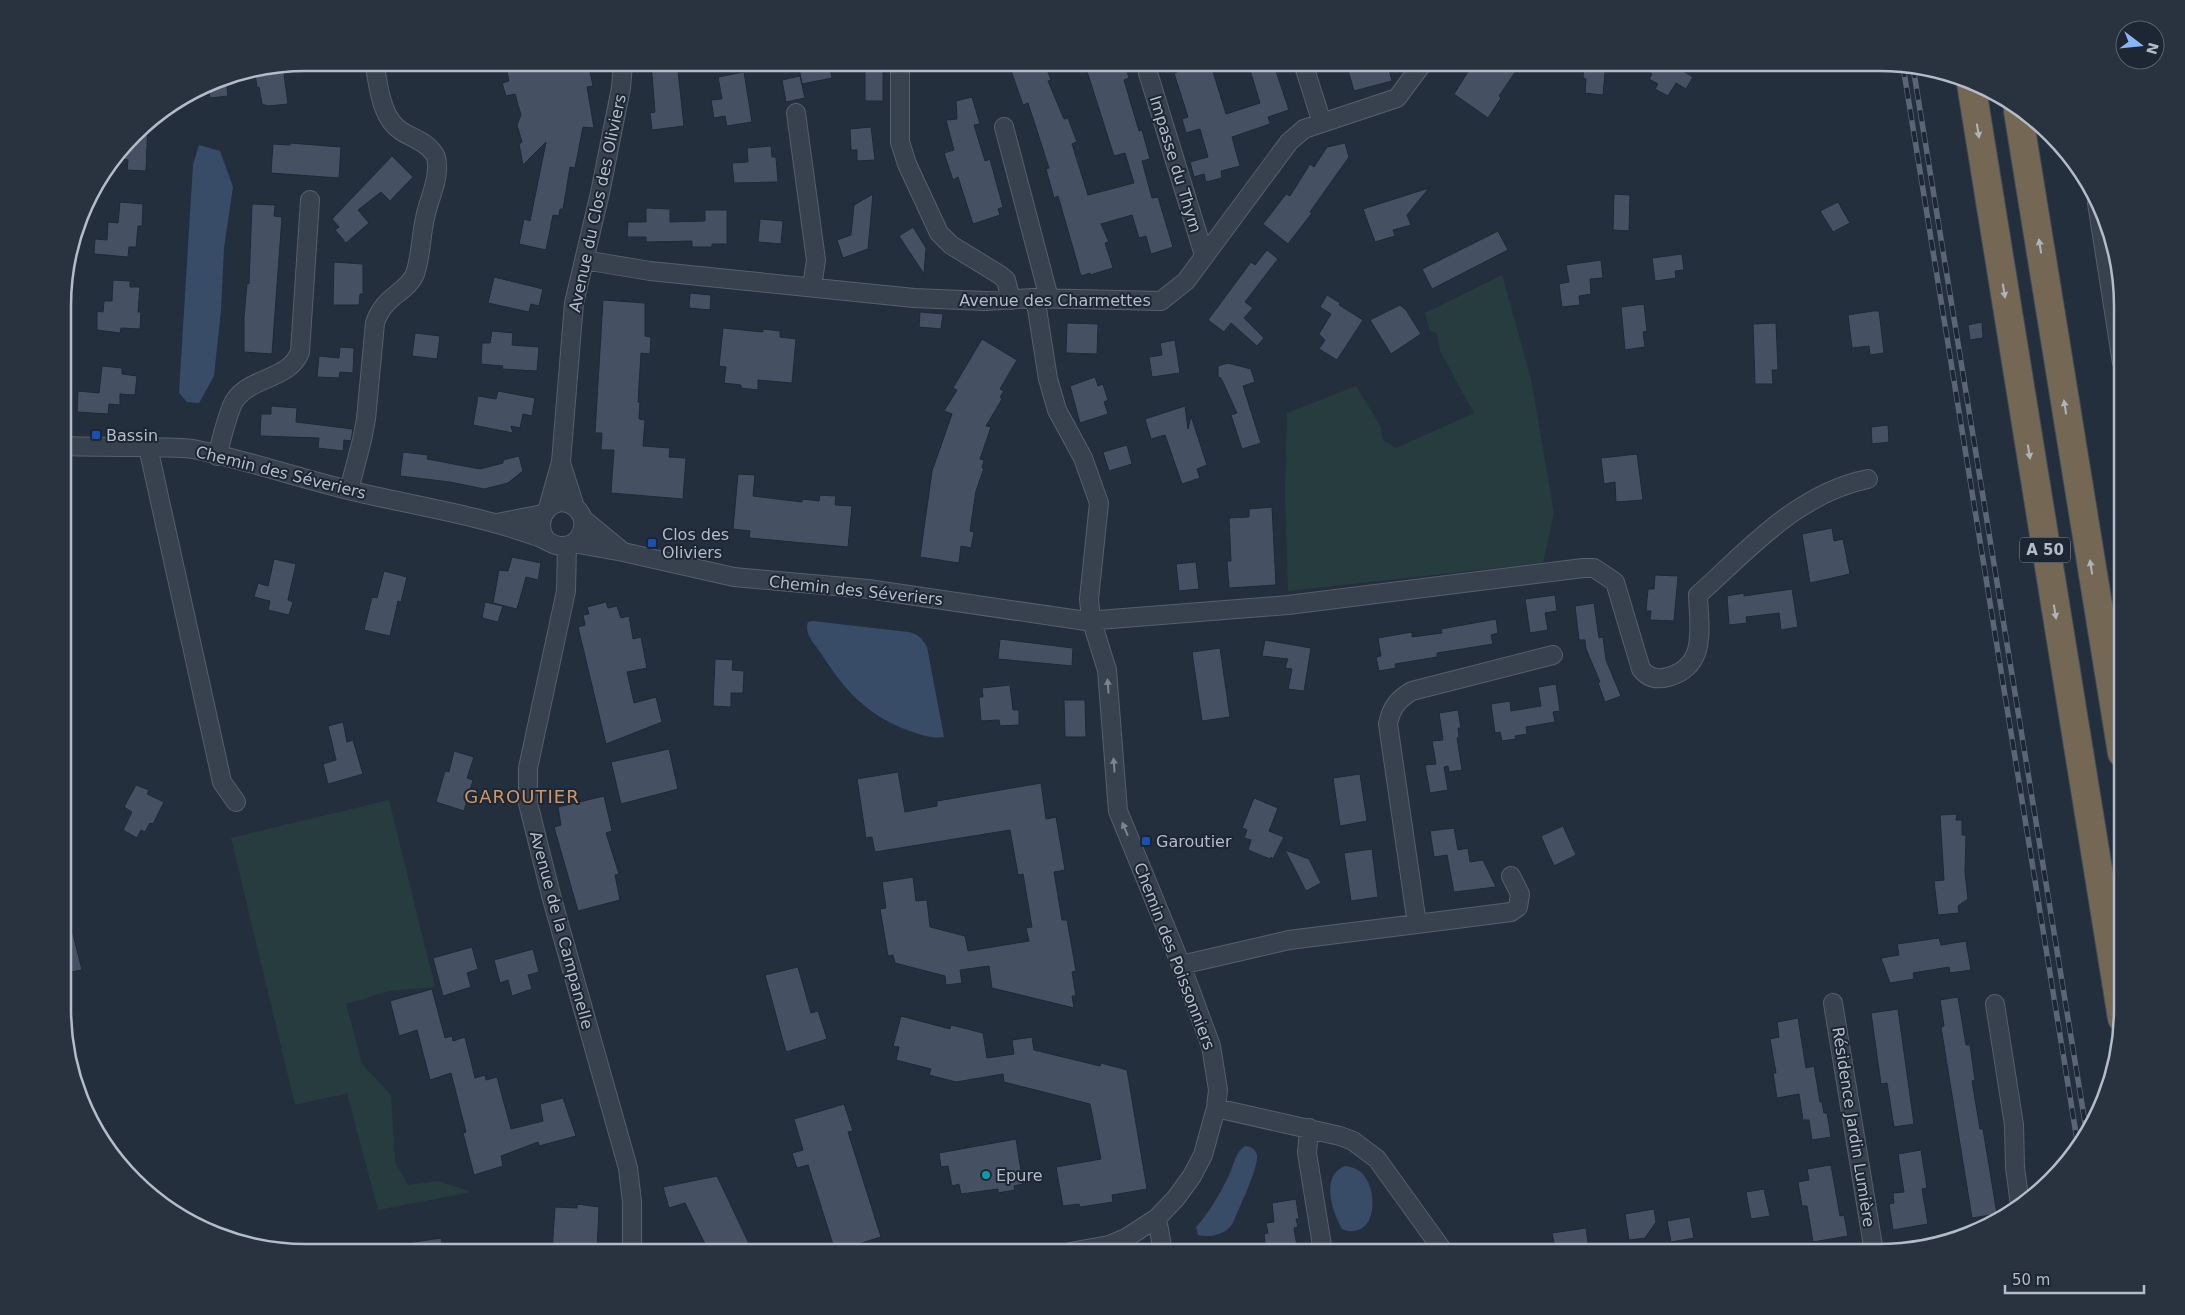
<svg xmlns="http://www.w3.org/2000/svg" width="2185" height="1315" font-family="'DejaVu Sans',sans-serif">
  <rect width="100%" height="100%" fill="#242f3e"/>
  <path fill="#263c3f" d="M1502,275l29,104 23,134 -11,50 -255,28 -3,-97 2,-81 69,-27 25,41 1,12 14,9 78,-35 -34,-62 -3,-18 -7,-2 -5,-18z
    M389,800l46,187 -46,4 -43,13 16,60 29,31 4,67 13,23 30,-4 33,11 -93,18 -31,-117 -52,12 -64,-267z"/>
  <path fill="#394c67" d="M199,145l21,6 13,36 -9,61 -3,62 -7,66 -15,27 -12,-1 -8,-9 14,-228z
    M813,621l95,11c10,2 14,6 19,15l17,90c-14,2 -25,-3 -37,-7 -42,-16 -63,-41 -87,-78 -6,-9 -16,-18 -12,-30z
    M1245,1146c5,0 11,3 12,9 2,12 -19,55 -24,68 -8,12 -22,15 -35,12l-2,-8c14,-15 25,-35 34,-54 4,-10 6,-21 15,-27z
    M1345,1166c8,1 16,4 20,11 11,14 12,53 -12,54 -4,1 -8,-1 -11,-2 -10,-18 -22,-53 3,-63z"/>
  <path fill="#455162" stroke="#1f2835" d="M505,62h16v4l6,-2 2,7 28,-9h31l5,24 -6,1 7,41 -11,-1 -8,41 -5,-1 -7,42h-3l-1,7 -6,-1 -7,35 -27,-6 5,-25 6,2 16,-79 -23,23 -4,-21 3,-2 -5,-17 4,-10 -6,-21 -9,2 -4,-13 7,-2z
    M651,62h26l7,64 -32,4 -2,-17 5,-1z
    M798,62h31l3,16 -30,6z
    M865,62h18v39h-18z
    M1008,62h36l7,18 -3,1 16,38 4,-1 9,24 -5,2 16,51 46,-12 -9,-30 -11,3 -28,-88 8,-3 -1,-3h31l5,16 -5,2 15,51 3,-1 8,29 -8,2 10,37 6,-1 15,50 -22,7 -5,-18 -7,2 -7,-23 -31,9 8,18 -4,1 8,25 -23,7v-2l-9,3 -23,-80 -4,2 -8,-29 3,-1 -21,-65 -5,2z
    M1206,62h4l16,52 34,-11 -10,-33 6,-2 -2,-6h19l16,48 -21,7 2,7 -38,13 8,29 -19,5 1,7 -16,4 -2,-8 -10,3 -4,-15 18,-5 -8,-28 -14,4 -4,-14 6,-2 -14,-44z
    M1351,62h36l5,19 -38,10 -6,-21 4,-3z
    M1474,62h48l-23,34 2,2 -13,20 -34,-24z
    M1584,62h22l-3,33 -18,-2 1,-14 -3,-1z
    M1632,62h36l25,15 -7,12 -10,-6 -8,13 -13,-7 3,-5 -9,-5 3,-5z
    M283,67l5,37 -20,2 -6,-2 -3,-17 -2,1 -2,-15z
    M744,72l8,50 -25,4 -2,-10 -11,2 -3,-18 11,-1 -4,-22z
    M800,76l5,22 -19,4 -4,-22z
    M226,78l2,18 -18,2 -2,-14z
    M972,97l8,27 -6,1 11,36 5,-2 13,48 -5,2 2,6 -27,9 -15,-47 -5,3 -9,-27 10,-3 -8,-30 11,-1 -1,-18z
    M148,121l-2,50 -19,-1 1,-10 -10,-2z
    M871,127l4,33 -18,1v-11h-6l-1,-21z
    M290,143l51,4 -2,31 -68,-5 2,-29 17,1z
    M1345,143l4,14 -39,55 2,1 -24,31 -25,-20 23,-30 4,2 20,-32 4,3 13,-20z
    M771,146l1,11h4l2,25 -44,1 -2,-20 16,-1 -1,-14z
    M392,156l21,21 -23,24 -9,-9 -23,18 11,13 -23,20 -11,-13 4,-3 -7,-8z
    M1429,188l-22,27 4,10 -18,5 2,6 -20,6 -12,-33z
    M873,194l-5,55 -25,9 -6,-18 14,-5 3,-30z
    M1614,194l16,1 -1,36 -16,-1z
    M120,202l23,2 -1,22h-4l-2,21h-7l-1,10 -34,-3 1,-15 12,1 1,-18 10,1z
    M1838,202l12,21 -17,9 -13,-21z
    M252,204l23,1 -1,11 8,1 -10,137 -28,-2v-34l3,-35 2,1z
    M646,208l24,1v13l35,-1v-11h22v34h-15v3h-20v-6l-46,1v-5h-19l1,-15h18z
    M760,219l23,2 -2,23 -23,-2z
    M913,227l13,21 -2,26 -25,-38z
    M1498,231l10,19 -76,39 -10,-20z
    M1267,250l11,9 -33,43 8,6 -9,10 20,20 -7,8 -26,-23 -7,9 -16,-12 43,-58 4,3z
    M1682,254l2,16 -9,1 1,7 -21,3 -3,-23z
    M1601,260l2,18 -13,1 1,15 -12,2 1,9 -18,2 -3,-23 10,-2 -3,-17z
    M334,262l29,2v30h-3l-1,11h-26z
    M494,277l49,12 -4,17 -8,-2 -2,8 -41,-9z
    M113,280l17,1v6h10l-2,25h3l-1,17 -19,-1 -1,5 -23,-3v-19l6,1 1,-11h8z
    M690,293l21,2 -1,15 -21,-2z
    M1327,295l13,8 -1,2 24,15 -26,40 -18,-11 6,-9 -6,-6 12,-20 -11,-7z
    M603,300l42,3v33l6,1 -1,17 -9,-1 -3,49h2l-1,17 6,1 -2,26 27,2 -1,9 17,1 -3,41 -72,-6 3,-43h-13l1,-17h-7z
    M1644,304l3,27 -4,1 2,15 -20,3 -4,-43z
    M1400,305l6,5 15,24 -30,20 -21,-34z
    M1873,311h6l5,42 -14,2 -1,-9 -17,2 -4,-33z
    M920,312l23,2 -2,15 -22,-2z
    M1982,322l1,16 -13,2 -2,-15z
    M1067,323l31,1 -1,30 -31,-1z
    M1776,323l2,47h-6l1,14h-18l-2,-60z
    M723,328l40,4v-3l17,2v6l16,2 -4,44 -34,-3v10l-17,-2v-3l-17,-2 2,-16 -7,-1z
    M492,331l21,2 -1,12 27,2 -2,24 -35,-2 1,-3 -22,-2 1,-21h8z
    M415,333l25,3 -3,23 -25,-3z
    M982,339l35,21 -17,29 4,2 -4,6 2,2 -16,27 5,1 -11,32 4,1 -2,8h2l-8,23 -6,40 4,1 -3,16 -10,-2 -2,17 -39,-6 12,-86 20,-57 -8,-3 13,-21 -4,-2z
    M1175,340l5,33 -28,4 -3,-20 13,-2 -2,-12z
    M340,347l14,1 -1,25 -13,-1 -1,6 -22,-1 2,-21 20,2z
    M1228,363l23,6 4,13 -12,4 18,57 -19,6 -11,-34 6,-2 -16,-35 -3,-1v-11z
    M102,366l20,2v6l15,2 -2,19 -15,-1v11l-11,-1 -1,10 -31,-2 1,-21 21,2z
    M1095,377l3,9 5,-2 5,16 -4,2 4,12 -28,9 -10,-37z
    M498,391l37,7 -3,18 -9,-2 -3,14 -9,-2 2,7 -40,-8 5,-29 18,3z
    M271,406l26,2 -1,14 57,7 -2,12 -7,-1 -1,11 -25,-3 1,-10 -59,-2 1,-22h10z
    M1185,406l3,23 3,-13 16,49 -10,4 3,9 -18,6 -17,-49 -14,4 -6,-20z
    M1888,425l1,17 -17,2 -1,-17z
    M1127,445l5,19 -23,7 -6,-19z
    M403,452l25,3 -1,4 53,10 23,-6v-3l16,-4 4,15 -15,12 -24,6 -34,-7 -50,-6z
    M1637,454l6,46 -27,2 -1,-20 -11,2 -3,-26z
    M738,474l17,1 -2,21 49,6v-3l17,2 1,-6 16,1 -1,9 17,1 -4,41 -99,-9 1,-7 -17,-2z
    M1272,507l4,78 -47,3 -2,-27h4l-2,-43 20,-1v-8z
    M1832,528l2,13 9,-2 7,35 -40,9 -8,-49z
    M512,557l29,6 -3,17 -12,-3 -9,32 -24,-6 6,-33 9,1z
    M274,559l22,5 -8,36 5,2 -4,13 -21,-5 2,-9 -16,-4 4,-14 10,3z
    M1196,562l3,27 -20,2 -3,-27z
    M384,571l23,6 -6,25 -3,-1 -8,35 -26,-6 8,-33 5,1z
    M1655,575l23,1 -4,45 -24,-1 1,-9h-5l2,-22h6z
    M1792,589l6,38 -17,3 -2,-17 -33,4 1,6 -18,2 -2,-29 17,-3v3z
    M1555,595l2,16 -12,2 3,17 -18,3 -5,-34z
    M485,602l18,4 -5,16 -16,-4z
    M606,602l2,6 9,-2 4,12 8,-2 4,23 8,-2 6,31 -20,4 7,31 22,-6 6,25 -56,22 -28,-117 7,-2 -2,-10 6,-1 -2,-7z
    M1594,603l5,35 4,-1 3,23 15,36 -16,6 -7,-19 2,-1 -14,-33 -1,-9h-6l-4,-34z
    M1496,619l2,14 -7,2 2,9 -56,9v4l-42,7 1,4 -17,3 -3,-14 5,-1 -3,-18 34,-6v5l30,-4 -1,-4z
    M1000,639l73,9 -1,18 -74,-7z
    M1265,640l46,8 -7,43 -16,-2 4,-20 -7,-1 3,-9 -26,-3z
    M1220,648l10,69 -28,4 -10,-69z
    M715,659l18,1 -1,10 12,1 -1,22h-12v14l-18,-1z
    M1556,684l4,27 -7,1 2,10 -29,5 1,7 -12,2 1,3 -14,2 -2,-9 -5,1 -4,-29 19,-3 1,10 30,-5 -3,-19z
    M1010,685l3,25h6v15l-19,1 -1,-6 -18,1 -2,-24h4l-1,-9z
    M1064,700h21l1,37h-21z
    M1458,710l3,18h-3l1,9 -2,1 5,32 -13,2 -1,-6 -4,1 4,23 -18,3 -5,-28 11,-1 -4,-23 11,-1 -4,-27z
    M343,722l4,20 6,-2 10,34 -35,10 -5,-20 13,-4 -8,-34z
    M669,749l9,40 -57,15 -10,-42z
    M454,751l20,6 -7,21 6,2 -9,31 -28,-9 9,-31 4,1z
    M898,772l7,40 32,-6v-5l104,-18 5,36 10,-2 9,53 -11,2 8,48h5l9,51 -4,1 4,24h-4l2,12 -82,-20 -3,-22 -29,4 2,13 -16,2 -1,-9 -50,-13 -2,-8 -5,1 -8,-47 6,-1 -4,-26 31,-5 3,24 11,-1 3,27 35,9 3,15 61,-10 -3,-13 6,-1 -9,-53 -5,1 -8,-45 -135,22 -3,-15 -6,1 -9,-59z
    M1360,774l7,47 -27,5 -7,-48z
    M136,785l13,5 -2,4 17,8 -11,22 -3,-1 -5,9 -4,-2 -4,8 -14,-8 9,-18 -8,-5z
    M604,796l8,35 -6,2 13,41 -4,1 5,25 -42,11 -24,-84 7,-2 -3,-18z
    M1254,798l24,10 -9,23 15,6 -11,22 -2,-2 -1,2 -22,-9 3,-10 -7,-2 3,-8 -5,-2z
    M1957,814l-1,6h6v15h4l-1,37 3,27 -10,7 1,7 -21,2 -4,-34 10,-1 -4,-65z
    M1563,826l13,29 -22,11 -13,-30z
    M1454,828l4,22 10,-2 2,14 13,-2 13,27 -42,5 -7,-37 -13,2 -4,-26z
    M1372,849l6,48 -27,4 -7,-48z
    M1285,850l24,9 12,24 -15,8z
    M70,922l12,48 -17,3v-50z
    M1939,938l2,7 25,-4 5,29 -21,3 -1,-6 -36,6 1,6 -24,4 -9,-25 18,-3 -2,-11z
    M472,947l6,22 -11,4 4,14 -28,9 -10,-38z
    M533,949l6,23 -11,3 4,14 -20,7 -4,-16 -8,3 -6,-23z
    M798,967l13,46 7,-2 9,28 -41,13 -21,-77z
    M432,989l13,49 7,-2 1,5 12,-4 10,41 10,-3 1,5 11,-3 14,52 32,-8 -3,-17 23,-6 13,38 -37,10 -1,-4 -37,14 2,10 -29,9 -11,-42 3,-1 -15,-59 -21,7 -13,-50 -18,6 -9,-35z
    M1958,997l8,48h4l5,35 -3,1 8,48h3l14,85 -25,4 -31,-191 3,-1 -4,-26z
    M1898,1009l16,115 -20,3 -7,-44 -6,1 -10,-71z
    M901,1016l49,13 1,-4 32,8 4,25 27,-4 -2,-14 20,-3 2,13 66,16 1,-3 26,7 20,119 -35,6 1,7 -33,5 -1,-3 -16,2 -7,-39 45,-8 -11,-55 -86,-22 -1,-8 -47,8 -27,-7 2,-6 -35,-9 3,-13 -6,-1z
    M1798,1018l8,50 8,-2 6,36h2l2,11h3l4,24 -19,3 -3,-20h-6l-4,-26 -22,4 -4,-25h3l-6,-34 9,-2 -2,-15z
    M844,1104l9,27 -5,1 33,105 -46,14 -27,-86 -11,3 -5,-15 11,-3 -9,-31z
    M1016,1139l7,45 -9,2 1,4 -17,3v-4l-37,5 -2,-10 -7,2 -4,-20 -7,1 -2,-14z
    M1921,1150l6,38 -5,1 6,35 -35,6 -4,-26 5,-1 -1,-10 11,-1 -6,-38z
    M1831,1165l9,51 4,-1 4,21 -35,6 -6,-36h-5l-4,-24 11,-2 -2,-11z
    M717,1176l36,76h-44l-24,-49 -16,5 -6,-21z
    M1764,1189l6,27 -19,3 -5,-27z
    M1296,1199l3,20h-3l2,8 -4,1 4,24h-32l-2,-18 4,-1 -2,-10 8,-1 -2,-19z
    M577,1204l22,3 -2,45h-45l3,-45 22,1z
    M1654,1209l2,13 -11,16 -16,2 -4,-26z
    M1690,1217l4,21 -23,4 -4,-21z
    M1586,1228l3,22 -33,2 -4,-19z
    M441,1238l3,14h-43l-1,-8z"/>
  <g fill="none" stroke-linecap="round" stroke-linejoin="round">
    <g stroke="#565f6c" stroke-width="20">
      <path id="minor" d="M900,63v79l7,22 32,69 12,12 49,30 6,5 5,20
        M1303,63l19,60
        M1148,73l56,182
        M796,113l20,147 -4,27
        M1004,127l45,171
        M2097,203l25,160
        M584,260l66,11 264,27 71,3 48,-3 128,3 25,-20 103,-139 15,-13 93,-31 26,-35
        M1033,298l4,11 11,70 9,31 26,48 16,45 -10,96 2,20 16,51 11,141 63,154 30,81 7,44 -2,18 -13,47 -11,21 -16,22 -19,20 -31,20 -17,7 -39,7
        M65,446c27,1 55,1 83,1 15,1 30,0 45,2 58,12 114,32 172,45 58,13 120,23 176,44 7,3 13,8 20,8 20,1 30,-24 15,-38 -20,-18 -47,10 -29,33
        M148,447l74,335 14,20
        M217,456c4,-14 11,-46 18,-56 17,-24 54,-20 65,-48l10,-152
        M561,463l14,44
        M349,490l13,-50 4,-21 9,-96c9,-28 32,-30 40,-49 6,-17 6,-39 10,-56 3,-17 13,-35 12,-52 0,-5 -1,-11 -4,-14 -8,-11 -21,-14 -32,-21 -21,-14 -22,-46 -27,-68
        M548,508l13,-46 13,-159 26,-110 21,-105 2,-25
        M583,519l40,33
        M497,523l46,-9
        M573,543l50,9 111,25 134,12 218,32 202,-16 295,-37h11l21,14 26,87c7,9 16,11 27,8 40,-11 31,-50 30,-82 51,-46 100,-102 170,-116
        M567,546l-1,45 -38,177v35l24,96 76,269 4,34v50
        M1417,924l94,-12 7,-5 2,-13 -9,-18
        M1181,965l108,-25 128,-16 -29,-200c3,-16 10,-25 24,-33l141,-36
        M1833,1003l41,249
        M1995,1004l19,121 1,42 5,38
        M1216,1108l124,28 13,5 24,18 67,93
        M1309,1128l-2,25 16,99
        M1157,1218l6,34"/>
    </g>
    <g stroke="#434c59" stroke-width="30">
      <path id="motorway" d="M1971,83l151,935
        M2018,111l104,642"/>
    </g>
    <use href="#minor" stroke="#38414e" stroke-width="18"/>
    <use href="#motorway" stroke="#746855" stroke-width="28"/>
    <g stroke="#5a6575" stroke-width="5.5">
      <path id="rail" d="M1903,66l175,1080
        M1913,67l174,1068"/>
    </g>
    <use href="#rail" stroke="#1d2633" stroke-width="4" stroke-dasharray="11" stroke-linecap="butt"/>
  </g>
  <defs><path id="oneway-solid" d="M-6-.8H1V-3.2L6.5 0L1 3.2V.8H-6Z" transform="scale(1.25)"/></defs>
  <g fill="#aeb4bd">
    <use href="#oneway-solid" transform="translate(1978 131) rotate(81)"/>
    <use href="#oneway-solid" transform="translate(2040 246) rotate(-99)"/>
    <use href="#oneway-solid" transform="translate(2004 291) rotate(81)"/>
    <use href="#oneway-solid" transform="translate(2065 407) rotate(-99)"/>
    <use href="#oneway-solid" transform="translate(2029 452) rotate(81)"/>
    <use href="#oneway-solid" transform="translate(2091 567) rotate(-99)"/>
    <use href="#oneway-solid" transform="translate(2055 612) rotate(81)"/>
  </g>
  <g fill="#7c8592">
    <use href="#oneway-solid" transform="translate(1108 686) rotate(-94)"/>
    <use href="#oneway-solid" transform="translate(1114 765) rotate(-94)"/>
    <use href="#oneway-solid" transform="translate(1125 829) rotate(-112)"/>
  </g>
  <g fill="#1a4fb4" stroke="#1d2633" stroke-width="2">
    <rect x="91" y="430" width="10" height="10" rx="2.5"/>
    <rect x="647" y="538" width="10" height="10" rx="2.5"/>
    <rect x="1141" y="836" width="10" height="10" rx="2.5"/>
  </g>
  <circle fill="#0f9aa8" stroke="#1d2633" stroke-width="2" cx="986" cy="1175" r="5"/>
  <g text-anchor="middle" stroke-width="4" stroke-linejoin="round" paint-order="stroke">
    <rect fill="#1d2633" stroke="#878f9c" stroke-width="1" x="2020" y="537.5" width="50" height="25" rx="4"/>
    <g font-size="15" font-weight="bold" fill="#b4bcc9">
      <text x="2045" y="555">A 50</text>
    </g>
    <g font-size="16" fill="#b4bcc9" stroke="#1d2633">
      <text transform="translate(1176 164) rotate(73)" y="6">Impasse du Thym</text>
      <text transform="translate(597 203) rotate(-78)" y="6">Avenue du Clos des Oliviers</text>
      <text x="1055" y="306">Avenue des Charmettes</text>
      <text transform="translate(281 472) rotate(14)" y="6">Chemin des Séveriers</text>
      <text transform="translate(856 590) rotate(6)" y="6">Chemin des Séveriers</text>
      <text transform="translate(562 930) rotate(75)" y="6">Avenue de la Campanelle</text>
      <text transform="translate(1175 956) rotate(69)" y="6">Chemin des Poissonniers</text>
      <text transform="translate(1854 1127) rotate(81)" y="6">Résidence Jardin Lumière</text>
    </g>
    <g font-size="16" fill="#b4bcc9" stroke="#1d2633" text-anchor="start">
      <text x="106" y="441">Bassin</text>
      <text x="662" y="540">Clos des<tspan x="662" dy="18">Oliviers</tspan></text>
      <text x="1156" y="847">Garoutier</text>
      <text x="996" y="1181">Epure</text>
    </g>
    <g font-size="18" letter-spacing="1" fill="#d59563" stroke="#1d2633">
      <text x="522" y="803">GAROUTIER</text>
    </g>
  </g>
  <path d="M0 0H2185V1315H0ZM306 71H1879A235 235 0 0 1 2114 306V1009A235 235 0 0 1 1879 1244H306A235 235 0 0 1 71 1009V306A235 235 0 0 1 306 71Z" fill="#29323f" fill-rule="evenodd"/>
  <path fill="none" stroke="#b4bcc9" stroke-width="2.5" d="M306 71H1879A235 235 0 0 1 2114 306V1009A235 235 0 0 1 1879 1244H306A235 235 0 0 1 71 1009V306A235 235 0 0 1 306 71Z"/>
  <g transform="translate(2140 45) rotate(106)"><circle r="24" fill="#1d2633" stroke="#59626f"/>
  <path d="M0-4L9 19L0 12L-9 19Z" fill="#8ab4f8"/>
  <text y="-8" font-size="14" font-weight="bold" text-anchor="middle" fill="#b4bcc9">N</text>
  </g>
  <path d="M2005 1285v8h139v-8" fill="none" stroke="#b4bcc9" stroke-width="2.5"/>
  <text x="2012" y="1285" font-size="15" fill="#b4bcc9" stroke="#1d2633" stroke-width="4" paint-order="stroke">50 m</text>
</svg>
